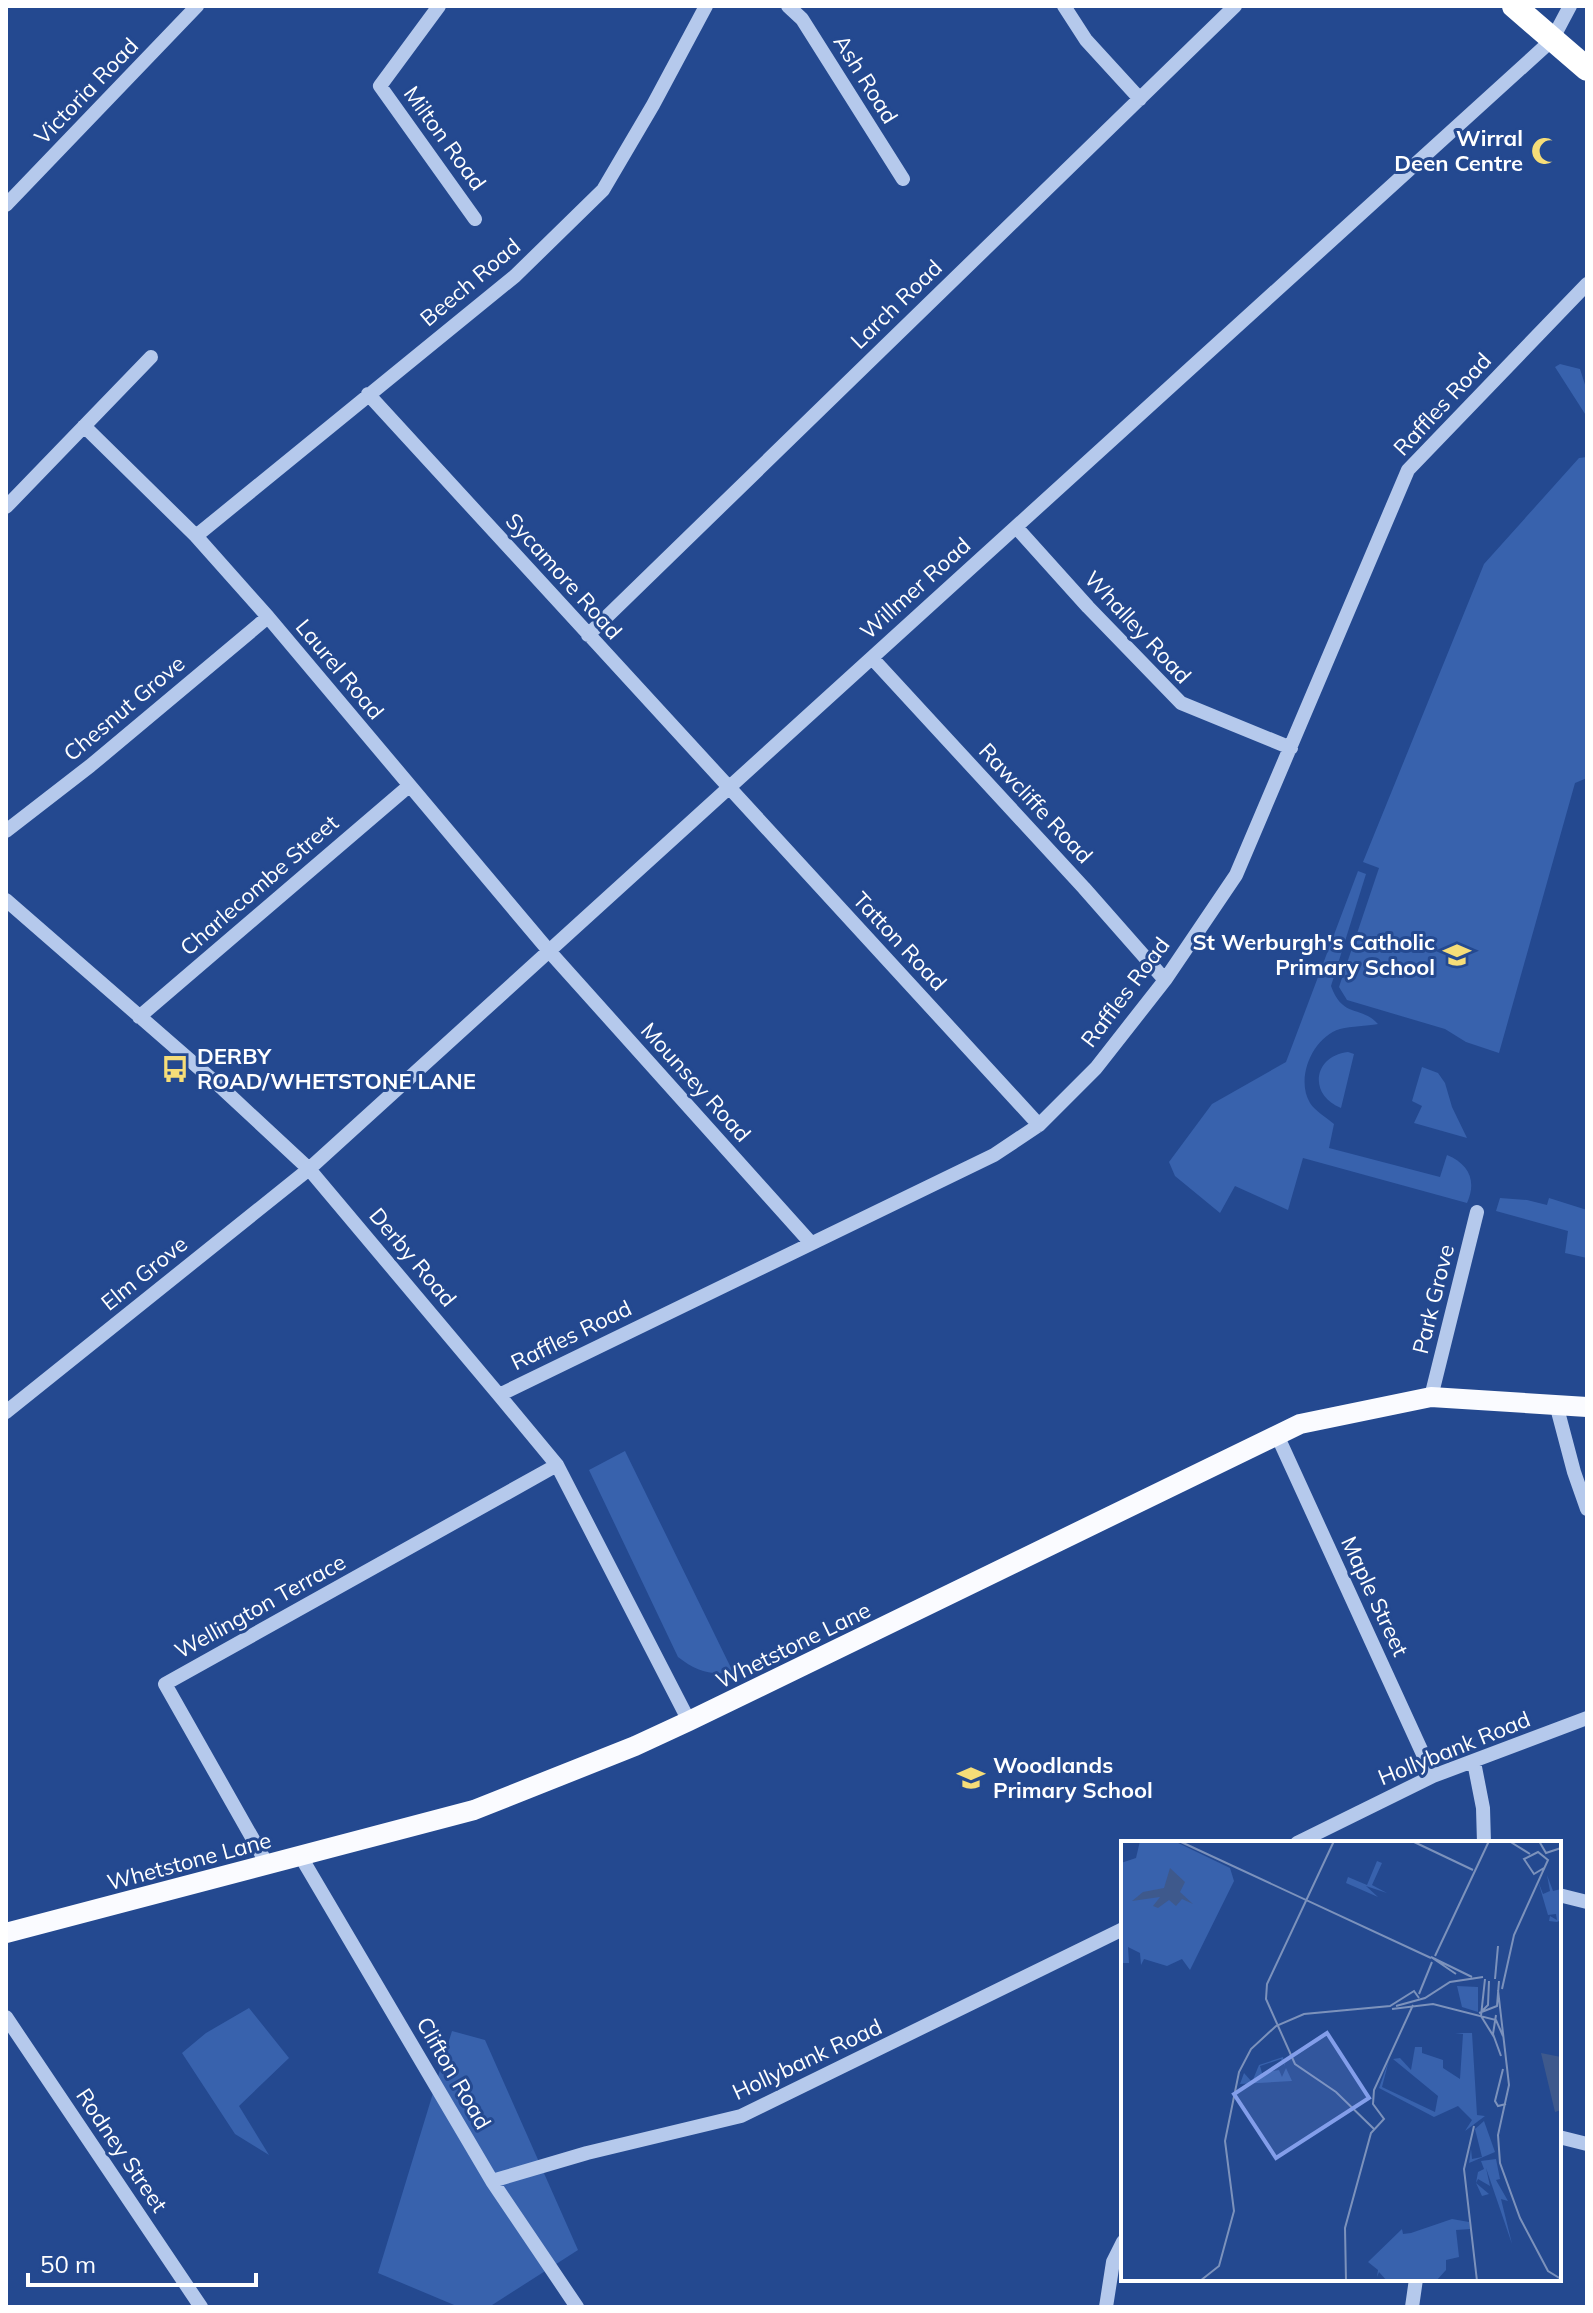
<svg xmlns="http://www.w3.org/2000/svg" width="1593" height="2313" font-family="Mulish,sans-serif">
  <rect width="100%" height="100%" fill="#244990"/>
  <path fill="#3862ad" d="M1560,364l20,5 7,22v26l-32,-50z
    M1587,457v321l-12,5 -76,270 -33,-11 -21,-13 -98,-29 -8,-13 40,-119 -16,-6 121,-298 95,-106z
    M1358,871l8,3 -35,112c12,33 30,19 47,38 -12,2 -26,2 -38,5 -27,8 -45,49 -30,74 5,8 17,15 24,21l-5,24 111,29 7,-22c22,9 30,26 20,48l-164,-45 -15,52 -53,-24 -15,27 -45,-37 -6,-14 43,-58 74,-42z
    M1348,1052l6,2 -13,54c-33,-13 -28,-52 7,-56z
    M1422,1067l16,6 7,10 7,24 15,31 -53,-15 8,-17 -10,-5z
    M1500,1198l27,2 20,5 2,-7 38,12v48l-22,-5 3,-22 -72,-20z
    M625,1451l108,221c-22,4 -37,-1 -55,-15l-89,-187z
    M249,2008l40,50 -50,48 30,49 -34,-21 -53,-81 24,-20z
    M452,2031l33,9 93,210 -89,57h-30l-81,-34z"/>
  <g fill="none" stroke-linecap="round" stroke-linejoin="round">
    <path stroke="#b5c9ec" stroke-width="14" d="M439,6l-59,80 95,133
      M788,6l14,13 101,160
      M1064,6l22,34 54,59
      M6,205l191,-199
      M368,394l671,731
      M84,426l112,110 72,81 281,334 261,291
      M6,507l145,-150
      M1016,527l72,80 93,96 110,45
      M196,536l319,-260 88,-86 50,-85 53,-99
      M588,635l647,-629
      M872,658l212,230 81,92
      M6,831l84,-65 178,-149
      M6,900l217,189 86,80 190,226 58,70 132,256
      M139,1017l270,-231
      M499,1395l495,-240 45,-30 57,-57 69,-88 71,-105 172,-405 179,-186
      M1431,1397l46,-185
      M1556,1404l18,68 13,37
      M6,1412l303,-243 1243,-1129 18,-34
      M1277,1435l156,341
      M1474,1762l9,46 1,35
      M1297,1843l136,-67 154,-58
      M301,1857l191,324 85,126
      M267,1864l-102,-180 392,-219
      M1559,1895l28,7
      M6,2017l195,290
      M1559,2137l28,7
      M492,2181l95,-28 154,-37 382,-187
      M1106,2307l7,-45 10,-20
      M1412,2307l4,-28"/>
    <path stroke="#fafbff" stroke-width="20" d="M6,1933l468,-123 161,-64 54,-25 611,-297 131,-27 156,10"/>
    <path stroke="#fff" stroke-width="24" d="M1514,6l73,63"/>
  </g>
  <defs>
    <g id="mosque-bare" transform="scale(2.16)"><path d="M3.5-4.9A6 6 0 1 0 3.5 4.9A5 5 0 1 1 3.5-4.9Z" fill="#f6dd78" stroke="#244990" stroke-width="2.5" paint-order="stroke"/></g>
    <g id="school-bare" transform="scale(2.16)"><path d="M0-5L7-2L0 1L-7-2ZM-4 1L0 2.5L4 1V4Q0 6-4 4Z" fill="#f6dd78" stroke="#244990" stroke-width="2.5" paint-order="stroke"/></g>
    <g id="bus-bare" transform="scale(2.16)"><path d="M-5-6H5V4H4V6H2V4H-2V6H-4V4H-5ZM-3.5-4V0h7V-4ZM-3.5 1.2v1.5H-2V1.2ZM2 1.2v1.5H3.5V1.2Z" fill="#f6dd78" stroke="#244990" stroke-width="2.5" paint-order="stroke"/></g>
  </defs>
  <g fill-rule="evenodd">
    <use href="#mosque-bare" x="1545" y="151"/>
    <use href="#school-bare" x="1457" y="955"/>
    <use href="#bus-bare" x="175" y="1069"/>
    <use href="#school-bare" x="971" y="1778"/>
  </g>
  <g text-anchor="middle" stroke-width="6" stroke-linejoin="round" paint-order="stroke">
    <g font-size="22" fill="#fff" stroke="#244990">
      <text transform="translate(866 79) rotate(58)" y="8">Ash Road</text>
      <text transform="translate(86 91) rotate(-46)" y="8">Victoria Road</text>
      <text transform="translate(445 138) rotate(54)" y="8">Milton Road</text>
      <text transform="translate(470 282) rotate(-40)" y="8">Beech Road</text>
      <text transform="translate(896 304) rotate(-44)" y="8">Larch Road</text>
      <text transform="translate(1442 404) rotate(-47)" y="8">Raffles Road</text>
      <text transform="translate(564 576) rotate(48)" y="8">Sycamore Road</text>
      <text transform="translate(915 588) rotate(-42)" y="8">Willmer Road</text>
      <text transform="translate(1138 627) rotate(47)" y="8">Whalley Road</text>
      <text transform="translate(340 669) rotate(50)" y="8">Laurel Road</text>
      <text transform="translate(124 708) rotate(-40)" y="8">Chesnut Grove</text>
      <text transform="translate(1036 803) rotate(47)" y="8">Rawcliffe Road</text>
      <text transform="translate(259 885) rotate(-41)" y="8">Charlecombe Street</text>
      <text transform="translate(900 941) rotate(47)" y="8">Tatton Road</text>
      <text transform="translate(1125 992) rotate(-53)" y="8">Raffles Road</text>
      <text transform="translate(696 1082) rotate(48)" y="8">Mounsey Road</text>
      <text transform="translate(413 1257) rotate(50)" y="8">Derby Road</text>
      <text transform="translate(144 1273) rotate(-39)" y="8">Elm Grove</text>
      <text transform="translate(1433 1299) rotate(-76)" y="8">Park Grove</text>
      <text transform="translate(571 1335) rotate(-26)" y="8">Raffles Road</text>
      <text transform="translate(1375 1596) rotate(65)" y="8">Maple Street</text>
      <text transform="translate(260 1606) rotate(-29)" y="8">Wellington Terrace</text>
      <text transform="translate(793 1645) rotate(-26)" y="8">Whetstone Lane</text>
      <text transform="translate(1454 1748) rotate(-22)" y="8">Hollybank Road</text>
      <text transform="translate(189 1861) rotate(-15)" y="8">Whetstone Lane</text>
      <text transform="translate(807 2059) rotate(-25)" y="8">Hollybank Road</text>
      <text transform="translate(454 2073) rotate(60)" y="8">Clifton Road</text>
      <text transform="translate(122 2150) rotate(56)" y="8">Rodney Street</text>
    </g>
    <g font-size="22" font-weight="bold" fill="#fff" stroke="#244990" text-anchor="end">
      <text x="1523" y="146">Wirral<tspan x="1523" dy="25">Deen Centre</tspan></text>
      <text x="1435" y="950">St Werburgh's Catholic<tspan x="1435" dy="25">Primary School</tspan></text>
      <text x="197" y="1064" text-anchor="start">DERBY<tspan x="197" dy="25">ROAD/WHETSTONE LANE</tspan></text>
      <text x="993" y="1773" text-anchor="start">Woodlands<tspan x="993" dy="25">Primary School</tspan></text>
    </g>
  </g>
  <g transform="translate(1121 1841)">
    <rect width="440" height="440" fill="#244990"/>
    <path d="M19,0h34l56,27 4,13 -44,89 -8,-11 -15,7 -23,-7 -3,6 -1,-12 -12,-6 1,16h-8v-100l15,-5zM256,20l5,2 -10,22 15,8 -21,-7 12,11 -32,-14 2,-6 19,8zM426,34l6,16 8,-2v31l-4,2 -8,-1 1,-5 7,4 -1,-6 -8,1 -10,-34 5,13 7,-3zM336,145l21,1v25l-16,-5zM334,192h17l5,82 8,1 -20,15 7,-11 -14,-14 -24,11 -55,-29 10,-28 -7,27 53,25 3,-16 -45,-37 7,-1 11,12 4,-23h7v6l21,7v8l17,11 3,-45zM162,216l2,9 -4,-7 -21,7 2,7 17,-3 3,7 4,-9 6,13 -52,3 4,-11 8,9 7,-17zM363,280l11,31 -26,11 2,-14 1,10 10,-2 -7,-28zM375,318l4,20 -4,1 12,21 -7,-2 11,45 -26,-76 4,18 -12,-7 -2,4 13,11 -7,2 -6,-13 2,-11 6,-3 -3,-8zM331,378l17,3 1,7 -14,1 3,27 -13,3v10l-10,11h-49l-8,-9 -2,5 1,-7 -10,-8 34,-33 1,5 8,-1z" fill="#3862ad"/>
    <path d="M49,27l15,14 -5,10 13,12 -11,-5 -6,7 -7,-6 -11,8 -5,-2 7,-9 -28,4 11,-9 21,-4zM420,212l20,4v53l-6,2z" fill="#3e598c"/>
    <path fill="none" stroke="#7c92bc" stroke-width="2" d="M58,0l252,117M213,0l-67,143 -1,15 29,65 41,28 38,37M291,0l61,29M388,0l21,13M418,0l7,12 15,-5M314,115l54,-115M335,133l-25,-17 41,20M364,138l-4,37 13,21M374,138l3,-33M381,148l12,-54 34,-75 -10,-8 -14,7 10,15 10,-6M377,149l11,95 -11,50 2,28 20,55 28,53 13,8M298,153l13,-32M275,165l29,-8 25,-16 33,-5M271,168l41,-5 63,16 7,16M361,170l6,-6 1,-24M358,172l18,-7 2,-25M375,174l-3,19 8,22M382,228l-8,32 3,5 8,-2M353,285l-10,43 13,112M79,440l19,-15 15,-55 -9,-70 14,-69 12,-23 25,-23 28,-12 86,-8 24,-15 5,7M225,440l-1,-53 26,-95 13,-14 -11,-15 1,-14 39,-85"/>
    <path fill="#839eea" fill-opacity="0.15" stroke="#839eea" stroke-width="4" d="M206,192l42,65 -93,60 -42,-64z"/>
    <rect width="440" height="440" fill="none" stroke="#fff" stroke-width="4"/>
  </g>
  <rect width="1593" height="2313" fill="none" stroke="#ffffff" stroke-width="16"/>
  <path d="M28 2273v12h228v-12" fill="none" stroke="#ffffff" stroke-width="4"/>
  <text x="40" y="2273" font-size="24" fill="#ffffff" stroke="#244990" stroke-width="6" paint-order="stroke">50 m</text>
</svg>
